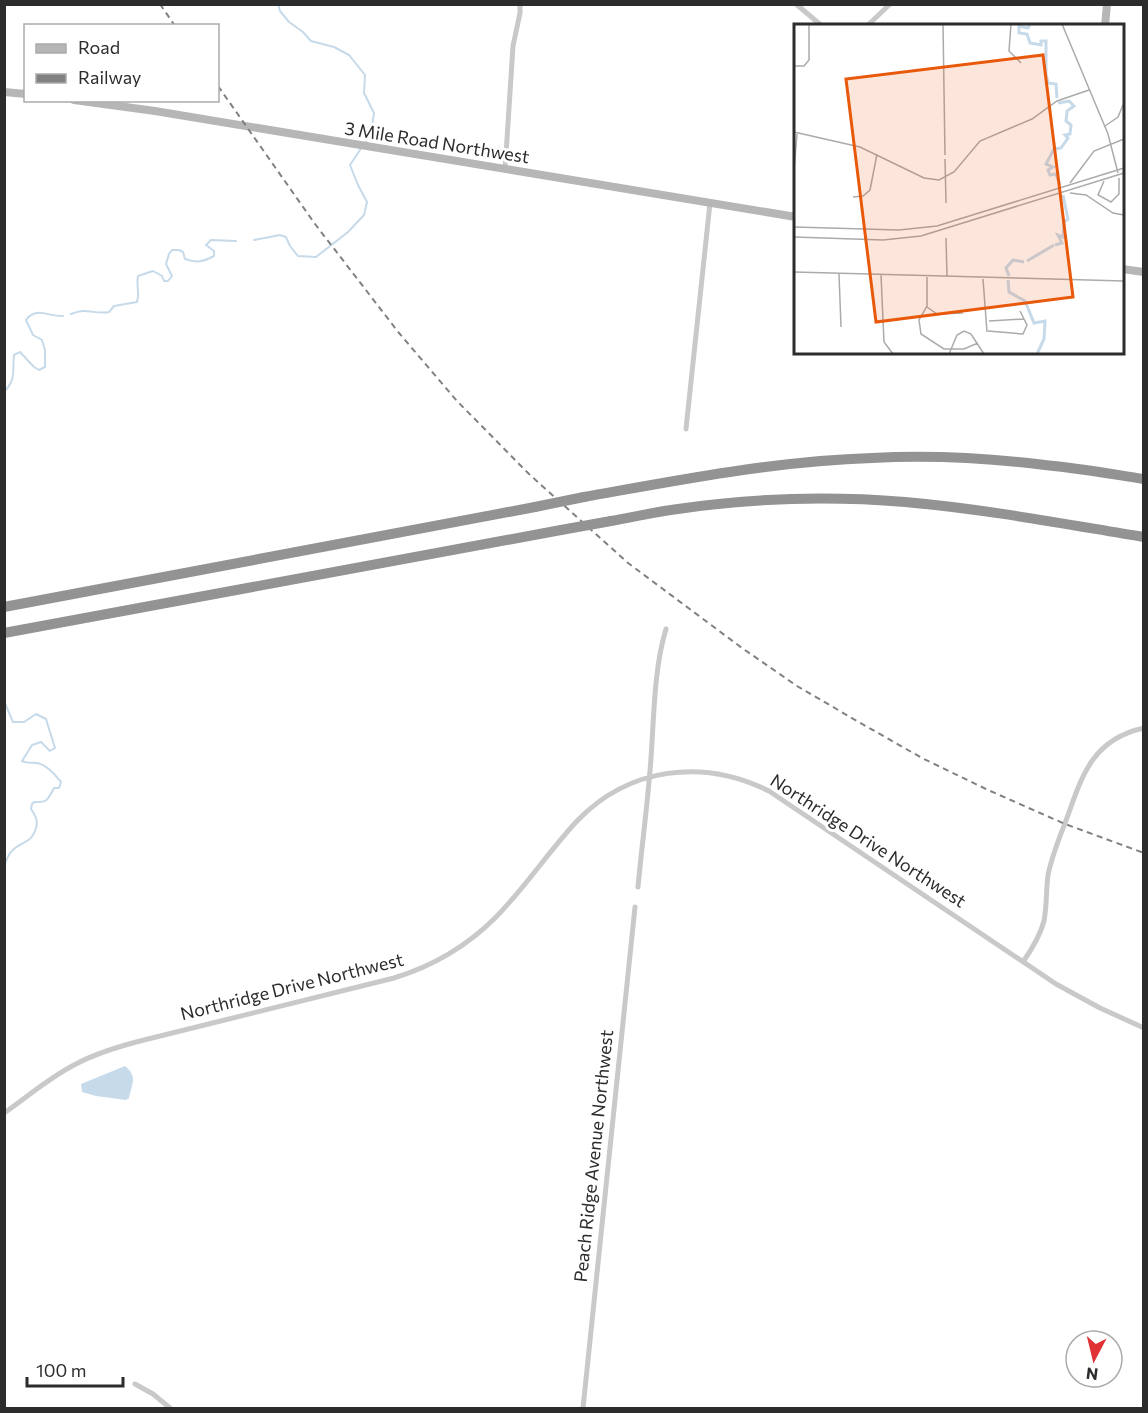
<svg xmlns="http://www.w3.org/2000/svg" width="1148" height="1413" font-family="Commissioner,sans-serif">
  <rect width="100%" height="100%" fill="#fff"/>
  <path fill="#c6daea" d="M125,1066c13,11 7,17 4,32l-3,2 -30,-4 -14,-4 -1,-8z"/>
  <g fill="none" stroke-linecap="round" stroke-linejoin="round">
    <path stroke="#c6daea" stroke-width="2" d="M278,4l2,7 9,11 14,10 8,9 23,6 15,8 16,20 -1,18 10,20 -3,21 -6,9
      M254,240l26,-5 6,2 4,9 8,10 18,1 32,-25 16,-17 3,-13 -9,-17 -8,-20 12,-18
      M71,314c16,-7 24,1 38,-2l5,-6 23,-4c3,-10 -1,-15 1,-26l15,-5 9,5 2,5h4l4,-5 -6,-12 3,-10 3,-4h7l4,2 2,7c11,4 18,3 29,-3v-5l-8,-6 5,-5 25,1
      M4,392c13,-14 8,-21 10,-37l6,-3 14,15 5,3 6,-3v-17l-3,-10 -9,-5 -7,-15c10,-14 23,-3 37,-4
      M4,701l9,21h11l12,-8 10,5 9,29 -5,3 -9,-9 -9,3 -10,16c6,3 8,1 15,2 10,2 17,11 24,19l-2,6h-5c-6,11 -6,15 -20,14l-2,2 -1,5c5,7 7,12 5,19 -5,17 -16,13 -25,24 -3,3 -5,10 -7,14"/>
    <path stroke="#c9c9c9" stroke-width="5" d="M796,4l26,22
      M867,26l23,-22
      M505,170l8,-124 7,-33v-9
      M686,429l24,-226
      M638,887c4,-43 10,-86 13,-129 3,-41 3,-90 15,-129
      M1023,962c9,-13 17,-26 21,-41 3,-16 2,-31 4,-46 4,-20 12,-39 19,-57 15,-43 26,-79 77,-90
      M4,1113c23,-16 45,-35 70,-48 22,-12 46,-19 70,-25l250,-62c39,-12 72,-31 101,-60 30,-30 53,-66 82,-97 52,-54 126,-63 192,-30l287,193 44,24 44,20
      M135,1384l18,10 17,14
      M583,1408l52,-501"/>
    <path stroke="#b6b6b6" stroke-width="8" d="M1105,26l2,-22
      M4,92l22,2
      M74,100l81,11 641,106
      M1122,269l22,3"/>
    <path stroke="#939393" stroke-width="10" d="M584,497c96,-17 191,-36 288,-39 58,-3 116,0 173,7 33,3 66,9 99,14
      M611,521c22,-4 44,-9 67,-12 74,-11 152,-13 227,-7 80,7 159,22 239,35
      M4,607l531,-100
      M4,633l557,-103"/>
    <path stroke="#818181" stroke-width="2" stroke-dasharray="6 4.5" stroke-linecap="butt" d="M160,4l15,22
      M218,86l97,138 84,109 58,68 72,73 99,89 114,85 55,38 60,35 65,37 66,32 77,34 79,29"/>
    <path stroke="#939393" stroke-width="10" d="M535,507l49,-10
      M561,530l50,-9"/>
  </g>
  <g text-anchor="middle" stroke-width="6" stroke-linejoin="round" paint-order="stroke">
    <g font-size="18" fill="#2c2c2c" stroke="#fff">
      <text transform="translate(437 143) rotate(9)" y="6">3 Mile Road Northwest</text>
      <text transform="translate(868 841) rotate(33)" y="6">Northridge Drive Northwest</text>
      <text transform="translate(292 987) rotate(-14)" y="6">Northridge Drive Northwest</text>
      <text transform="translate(594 1156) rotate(-84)" y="6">Peach Ridge Avenue Northwest</text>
    </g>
  </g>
  <g transform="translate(794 24)">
    <rect width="330" height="330" fill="#fff"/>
    <path fill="none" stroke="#c6daea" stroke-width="3" d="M236,0l-2,4 -9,-2v7l8,1 3,9 11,2v-4h5v33l2,9 8,1 1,14M264,79l11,-2 5,5 -7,5 -1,10 5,4 -1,9 -5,1 3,3 -7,10 -7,1 -8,15 7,3 -5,3 2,5 6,-1 4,11M261,221l7,-2 -4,-8 5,2 1,-15 4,-3 -5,-24M233,237l27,-16M215,252l-3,-8 7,-8 11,2M214,256l1,12 16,9 9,22 11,-2 -1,18 -7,15"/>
    <path fill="none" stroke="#ababab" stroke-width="1.5" d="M149,0l2,131M217,0l-2,27 12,12M268,0l46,110 10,39M0,42h10l5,-6v-36M311,102l13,-9 5,-12M0,108l66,15 64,31 15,2 15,-8 26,-31 52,-22 25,-18 32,-11M151,135l1,44M0,146l3,-36M310,157l-6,14 13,7 8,-8v-16M276,159l24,-32 30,-12M276,169l16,2 27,18 11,2M59,173l10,-1 7,-6 7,-36M0,203l105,3 38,-4 187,-58M0,213l89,3 38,-4 203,-63M152,214l1,38M0,248l330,9M45,250l2,53M87,251l3,67 9,12M133,253v29l-8,14 2,14 23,15h20l14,-6M189,255l4,53M133,283l10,7 26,-1M195,297l35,-2M194,307l35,3 4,-9 -7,-14M155,330l8,-19 7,-4 7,3 13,20"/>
    <path fill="#e8590c" fill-opacity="0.15" stroke="#e8590c" stroke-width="3" d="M249,31l30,242 -197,25 -30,-243z"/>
    <rect width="330" height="330" fill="none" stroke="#2c2c2c" stroke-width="3"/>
  </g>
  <rect width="1148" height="1413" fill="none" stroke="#2c2c2c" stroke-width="12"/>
  <rect x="24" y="24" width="195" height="78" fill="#ffffff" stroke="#ababab" stroke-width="1.5"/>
  <rect x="36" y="44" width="30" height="9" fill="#b6b6b6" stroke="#ababab" stroke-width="1.5"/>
  <text x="78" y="54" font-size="18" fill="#2c2c2c">Road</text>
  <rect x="36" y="74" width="30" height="9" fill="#818181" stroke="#ababab" stroke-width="1.5"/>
  <text x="78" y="84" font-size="18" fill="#2c2c2c">Railway</text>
  <g transform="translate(1094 1359) rotate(187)"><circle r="28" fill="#ffffff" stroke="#ababab" stroke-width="1.5"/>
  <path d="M0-4.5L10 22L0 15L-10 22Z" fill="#e03134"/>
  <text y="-9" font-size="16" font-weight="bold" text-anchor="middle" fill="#2c2c2c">N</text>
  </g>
  <path d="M27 1377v9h96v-9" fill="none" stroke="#2c2c2c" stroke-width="3"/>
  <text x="36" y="1377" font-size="18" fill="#2c2c2c" stroke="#ffffff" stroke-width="4.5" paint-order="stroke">100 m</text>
</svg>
